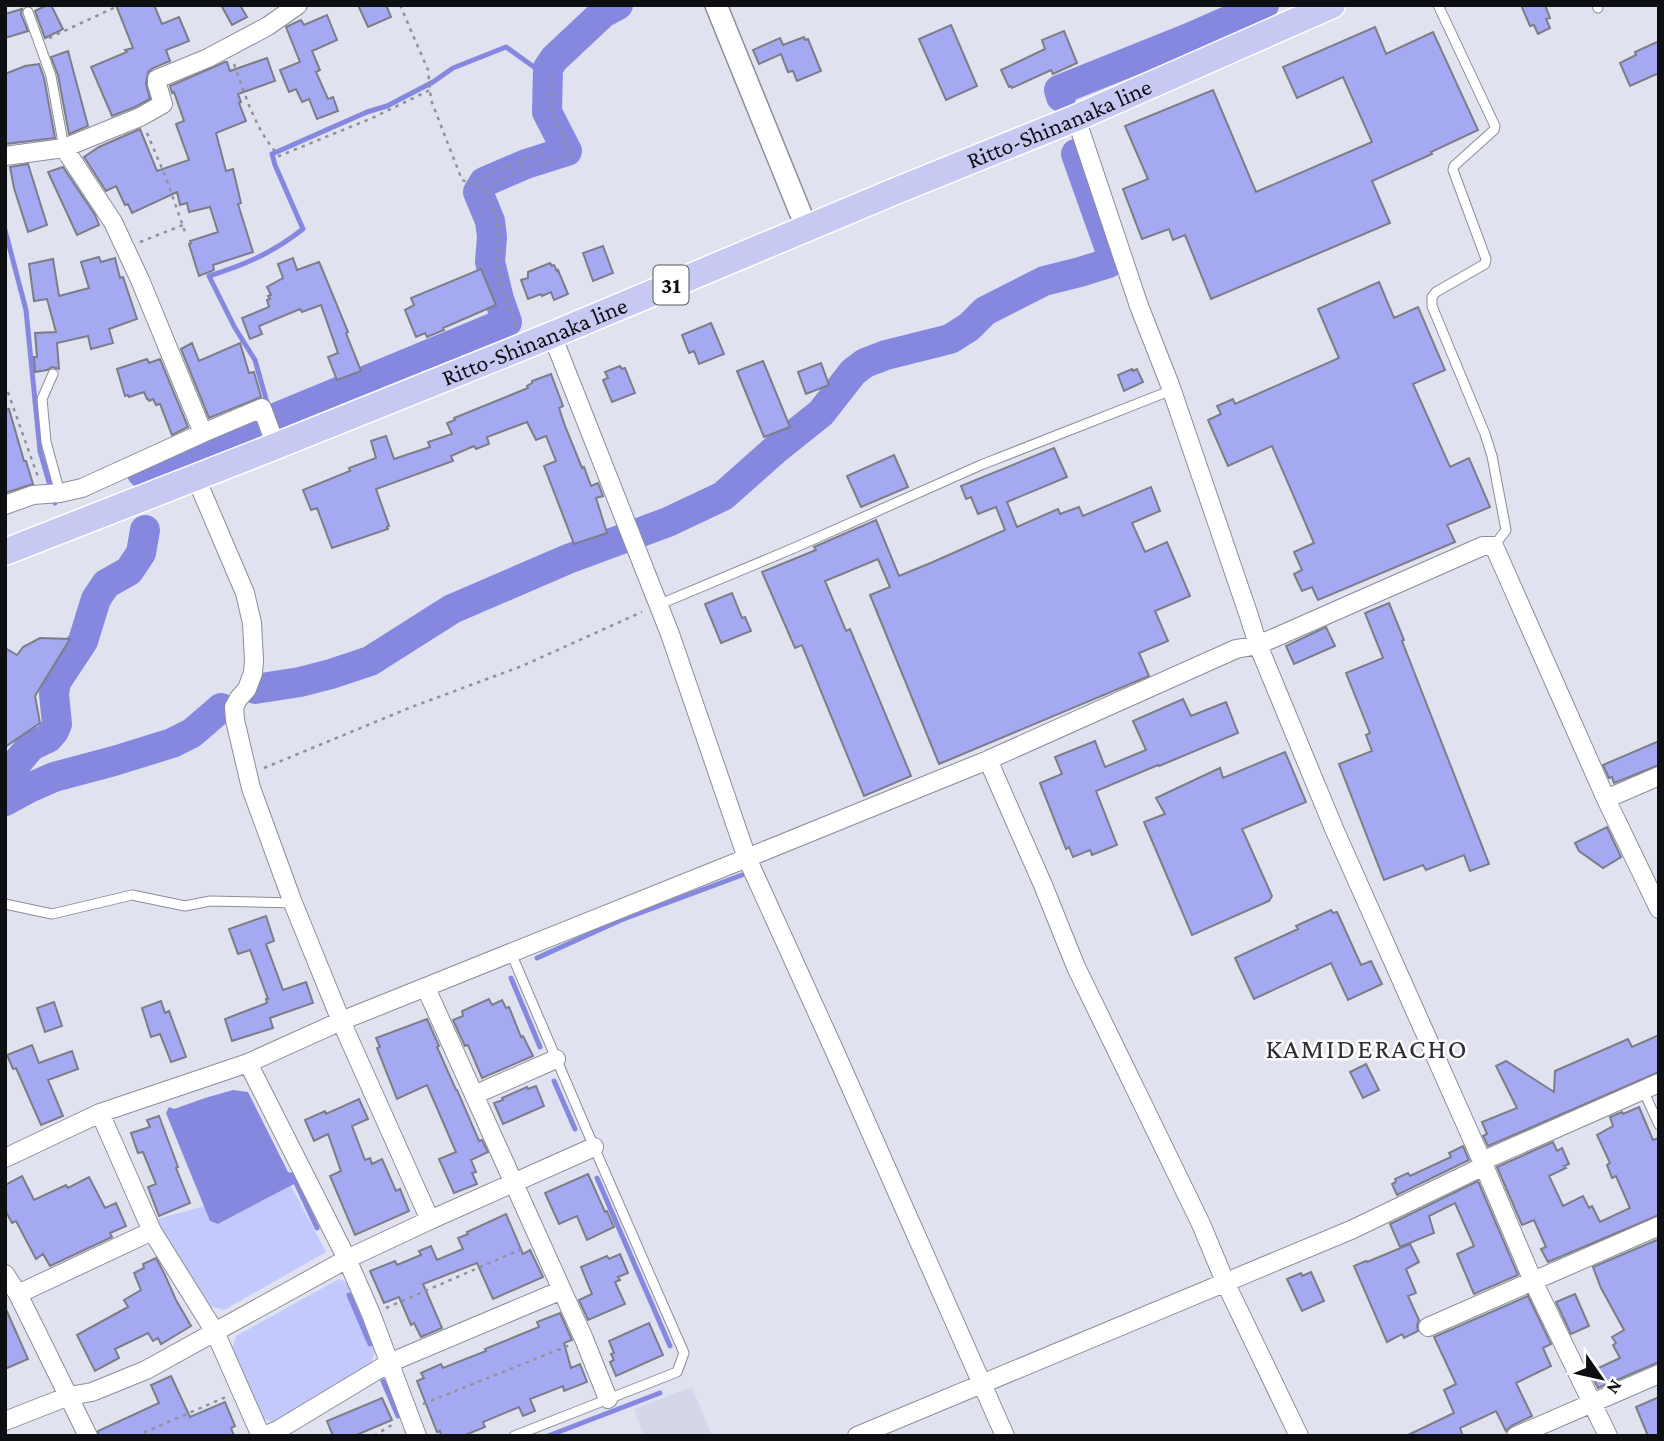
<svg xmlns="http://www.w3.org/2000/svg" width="1664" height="1441" font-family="'Crimson Pro',serif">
  <rect width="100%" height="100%" fill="#e0e2ef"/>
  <path fill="#d4d6ea" d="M692,1387l20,49h-68l-10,-27z"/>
  <path fill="#c3c8fd" d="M291,1186l35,66 -102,58 -13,-4 -57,-86 51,-14 5,15 8,3z
    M339,1279l12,5 24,65 -4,15 -96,59 -13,-5 -30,-68 4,-14z"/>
  <path fill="#8688e0" d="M233,1090l15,2 40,80 6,1 4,9 -80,42 -8,-3 -44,-108 3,-6 5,2 31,-11z"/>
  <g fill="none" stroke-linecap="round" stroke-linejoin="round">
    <path stroke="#8688e0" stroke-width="5" d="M5,230l21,80 14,141 15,52
      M268,406l-13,-46 -20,-32 -26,-52c38,-12 63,-23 94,-47l-28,-64 -3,-11 95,-42 20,-6 46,-24 20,-14 53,-21 28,20 14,1
      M537,958l84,-38 121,-45
      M511,978l29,69
      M554,1081l21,48
      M597,1178l73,168
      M296,1183l21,45
      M349,1295l21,49
      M383,1381l15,35
      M548,1436l112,-43"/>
    <path stroke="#8688e0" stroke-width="30" d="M1061,97l-2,-7 130,-52 75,-33
      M270,420l237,-98 -8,-23 -9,-37 2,-25 -2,-16 -12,-29 6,-10 42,-18 41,-13 -20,-39 1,-44 6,-9 49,-46 15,-8
      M142,473v-4l112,-42
      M255,689l45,-7 31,-8 39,-13 82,-52 116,-50 100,-37 55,-26 53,-47 45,-36 32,-41 12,-9 21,-8 64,-16 19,-12 16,-16 59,-30 36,-9 29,-9 4,-5 -37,-104
      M5,777l26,-31 17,-8 6,-7 3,-7 -3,-30 2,-12 27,-41 13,-42 10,-15 23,-13 12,-18 4,-23
      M5,801l24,-13 25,-11 60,-16 58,-18 20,-10 29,-25"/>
  </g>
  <path fill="#a5a9f1" stroke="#7c7d89" stroke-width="2" d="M47,5h4l12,24 -18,9 -10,-27z
    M116,5h38l8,19 17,-7 10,24 -23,9 4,11 -17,7 -5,4 -2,12 4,15 -15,8 -23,9 -21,-49 36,-15 -2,-2 8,-2z
    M221,5h19l7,12 -15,8z
    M358,5h28l5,12 -23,10z
    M1521,5h24l5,13 -4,1 4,9 -12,6 -4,-9 -4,1z
    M22,9l-1,5 7,17 -23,7v-24z
    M327,15l10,25 -25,11 8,19 -4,2 12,27 5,-2 5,14 -21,8 -8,-20 -7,3 -6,-13 -7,3 -9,-22 20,-8 -14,-35 15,-7 3,5z
    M951,25l26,61 -31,14 -27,-61z
    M1375,27l11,27 47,-22 45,98 -47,22 1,2 -60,27 18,42 -179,76 -26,-64 -12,5 -4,-11 -27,10 -19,-50 25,-10 -23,-53 88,-36 43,102 116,-50 -29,-65 -46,21 -14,-31z
    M1064,31l13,32 -24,11 -2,-4 -39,18 -1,-2 -2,1 -8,-17 44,-21 -3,-9z
    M804,37l1,3 3,-1 13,32 -24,10 -4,-10 -5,1 -7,-18 -22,10 -6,-14 27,-12 3,7z
    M1659,41v32l-29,13 -10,-23 16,-8 -1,-3z
    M68,51l20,75 -19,8 -11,-59 -7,-18z
    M267,58l8,23 -37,13 3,8 -2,1 7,18 -30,12 10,38 7,-2 8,34 -3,1 15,48 -40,13 1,5 -15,6 -10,-32 2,-1 -1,-2 28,-9 -8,-25 -21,5 -2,-9 -7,2 -3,-13 -45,21 -4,-9 -3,1 -9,-19 -10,5 -22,-34 15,-10 41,-18 17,42 32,-11 -13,-36 8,-3 -10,-29 -2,1 -2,-7 55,-24h2l3,9z
    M39,64l5,14 11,60 -50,6v-70l20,-8z
    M28,164l19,61 -19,7 -14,-44 -4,-21z
    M63,167l32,48 4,10 -22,10 -29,-63z
    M603,246l10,27 -20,8 -10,-28z
    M99,257l2,5 14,-4 5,20 3,-1 14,42 -28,10 4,14 -22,6 -3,-13 -31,7 2,26 -7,-2 -5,3 -12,2 -1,-15h3l-2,-24 21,-1 -9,-33 -13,2 -5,-37 24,-5 6,37 30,-8 -8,-26z
    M293,258l4,12 22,-8 1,2 28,68 -2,1 15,38 -24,9 -9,-23 10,-4 -17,-48 -19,7 -2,-3 -41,17 3,8 -12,5 -8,-21 27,-11 -2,-7 3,-1 -2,-3 3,-1 -4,-8 16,-9 -5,-14z
    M550,263l2,3 2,-1 3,6 1,-1 10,24 -14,6 -3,-8 -9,4 -1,-2 -13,5 -7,-19 7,-2v-6z
    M481,269l15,36 -53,23 1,2 -17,7 -2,-4 -9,4 -11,-27 9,-5 -3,-7z
    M1379,282l15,36 24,-11 27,63 -32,14 37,83 19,-9 21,49 -43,18 8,17 -137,58 -6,-13 -10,4 -8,-17 8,-4 -8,-18 20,-9 -42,-97 -44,20 -20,-46 13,-6 -4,-8 16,-7 2,5 104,-46 -21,-49z
    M711,323l13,31 -25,10 -5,-13 -5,2 -7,-18z
    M192,343l7,18 41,-18 9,30 5,-1 7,25 -52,21 -28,-69z
    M147,359l2,4 11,-4 28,68 -16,8 -12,-31 -4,1 -3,-6 -4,2 -1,-2h-1l-3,-7 -15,5 -1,-2 -3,1 -8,-27z
    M763,361l27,66 -26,10 -27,-66z
    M821,363l8,22 -23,9 -8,-22z
    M620,366l2,3 3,-1 10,25 -23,9 -9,-22 5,-2 -3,-6z
    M1132,369l1,2 4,-2 6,13 -19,9 -6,-16z
    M551,374l12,32 -4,2 6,18 17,42 2,-1 7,19 7,-3 5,13 -7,2 11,35 -33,11 -30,-78 12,-5 -10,-25 -10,4 -9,-18 -40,15 2,7 -13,5 -2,-3 -23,10 2,5 -77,28 13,37 -2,1 1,2 -56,19 -15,-40 -6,2 -8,-20 47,-19 -1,-3 27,-10 -5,-17 15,-5 8,23 36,-12 -2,-5 24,-8 -5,-11 8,-3 -1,-2 74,-30 -1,-2 5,-3v-2z
    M9,409l15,52h2l7,23 -28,9v-83z
    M1054,448l13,29 -60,25 10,25 41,-18 2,5 19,-7 4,9 68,-29 9,24 -28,12 13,29 22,-10 23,54 -35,15 13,30 -29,12 10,23 -210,88 -69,-169 20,-8 -12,-28 -53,22 21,50 4,-2 61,147 -47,20 -62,-151 -7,3 -33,-76 54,-22 -2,-3 62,-27 23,56 34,-14 72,-32 -9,-23 -18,7 -7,-17 -5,2 -5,-13z
    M894,455l14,32 -47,20 -14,-31z
    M732,593l10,25 3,-1 6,14 -30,12 -16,-39z
    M1389,603l15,37 -2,1 87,223 -19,7 -6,-16 -38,15 -3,-5 -39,15 -45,-116 33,-13 -6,-16 4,-2 -24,-60 37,-15 -18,-45z
    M1326,627l9,19 -41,18 -8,-18z
    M40,638l30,1 -35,57 5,27 -35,24v-99l12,7 6,-8z
    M1183,699l8,17 35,-14 12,31 -79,33 -1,-1 -62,26 21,54 -25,10 -2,-5 -17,7 -4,-10 -3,2 -26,-66 22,-9 -7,-17 40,-16 10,26 41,-17 -13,-29z
    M1659,741v24l-45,18 -2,-6 -3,1 -6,-13z
    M1285,752l21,50 -64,27 30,67 -3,5 -77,34 -48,-113 21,-8 -9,-16 64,-30 3,10z
    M1607,827l14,30 -18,11 -24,-17 -4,-8z
    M1331,910l2,3 4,-1 24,53 10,-4 11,23 -34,16 -17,-37 -77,36 -19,-41 63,-29 -2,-3z
    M266,916l8,25 -8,3 17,46 23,-8 7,21 -43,15 3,10 -41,13 -7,-22 42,-16 -1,-4h2l-18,-49 -12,4 -9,-25z
    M489,999l3,6 10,-5 4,8 3,-1 12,30 2,-1 10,20 -51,22 -14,-33 -3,1 -12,-26 10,-4 -1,-5z
    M161,1001l4,12 4,-2 17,46 -15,5 -11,-28 -9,3 -9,-29z
    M54,1002l8,24 -17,6 -8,-24z
    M427,1019l12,27 -2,1 19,43h1l22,51 3,-1 6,12 -17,8 5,12 -4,1 5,11 -23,9 -15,-34 17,-7 -29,-67 -30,14 -20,-51 3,-1 -4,-9z
    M1659,1035v37l-171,74 -5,-10 4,-2 -5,-12 35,-14 -21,-42 10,-5 48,31 1,-21 73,-32 4,8z
    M32,1045l7,18 33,-12 6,18 -30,11 15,36 -22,9 -25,-57 -3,1 -6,-14z
    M1366,1064l13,26 -16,8 -13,-26z
    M536,1086l8,20 -41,18 -9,-21 9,-3 -1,-2 25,-11 1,2z
    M359,1099l9,20 -16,7 13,34 5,-2 2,6 10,-5 14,32 4,-2 9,22 -54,24 -25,-59 11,-5 -13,-37 -14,7 -9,-21 20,-9 1,3z
    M1639,1107l14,33 6,-2v77l-111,47 -7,-13 5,-2 -12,-27 -12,5 -25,-58 56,-25 4,9 5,-3 7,16 -5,2 2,2 -17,8 14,30 20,-10 6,12 3,-2 8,16 30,-14 -14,-32 -4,2 -5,-13 3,-2 -13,-28 16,-9 -3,-9 12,-5 1,2z
    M159,1116l19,51 -2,1 14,35 -31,13 -11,-29 8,-3 -13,-32 -5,1 -7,-20 19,-6 -3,-7z
    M1463,1146l6,14 -72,35 -5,-11 4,-2 -1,-3 13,-6 2,3 41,-19 -2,-4z
    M588,1174l17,38 2,-1 7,16 -27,13 -10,-24 -18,8 -14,-31z
    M22,1176l12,24 32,-15 2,3 21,-11 16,31 11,-5 10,23 -16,7 2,4 -62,29 -7,-12 -7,5 -20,-38 -4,2 -7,-13v-25z
    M1478,1181l40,94 -44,19 -17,-40 17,-8 -19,-43 -26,13 5,17 -34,14 -10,-23z
    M506,1214l17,40 7,-4 13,27 -50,22 -16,-36 -54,21 19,44 -21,9 -7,-14 -3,2 -12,-28 -15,6 -14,-32 25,-10 2,4 24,-10 -2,-4 12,-5 6,14 26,-11 -5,-11 10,-4 -1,-2z
    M1659,1239v123l-61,26 -8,-16 30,-14 -7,-13 3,-2 -4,-6 12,-7 -23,-42 -8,-21z
    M1410,1244l9,18 -13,7 10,24 -8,3 11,24 -2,5 1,6 -14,7 -2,-4 -15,8 -33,-76 12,-5 1,1z
    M620,1254l8,19 -10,4 2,3 -5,2 10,22 -37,16 -9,-20 13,-6 -11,-27 26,-11 2,3z
    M156,1258l8,15 12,27 15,26 -30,18 -3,-6 -5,3 -5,-8 -33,16 4,9 -24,13 -18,-36 51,-28 -4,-7 17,-10 -7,-17 10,-5 -1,-4z
    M1311,1272l13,29 -22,10 -15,-32 14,-6 1,3z
    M1575,1294l14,32 -18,8 -15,-32z
    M1528,1296l23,48 -8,4 8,18 -35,17 16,33 -21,10 -5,5 -10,-20 -36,17 3,8h-57l48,-23 -10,-23 12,-6 -22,-47z
    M5,1307l23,52 -23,10z
    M560,1313l12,27 -8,3 7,25 9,-4 7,18 -23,9 -1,-5 -33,13 5,12 -12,5 -4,-9 -36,15 2,5 -22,9h-22l-1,-5 -3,1 -20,-51 7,-3 -3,-5 20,-9 2,4 43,-17 -1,-2 54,-22 -2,-5z
    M649,1323l14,32 -47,21 -6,-14 4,-2 -3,-6 3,-1 -5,-12z
    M171,1376l19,41 35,-15 10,24 -4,2 3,8h-135l-1,-5 61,-28 -8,-18z
    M1659,1397v39h-11l-12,-29z
    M382,1398l10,22 -38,16h-21l-6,-15z"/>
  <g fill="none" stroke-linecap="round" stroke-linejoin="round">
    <g stroke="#8c8d99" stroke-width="11">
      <path id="service" d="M1438,5l57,121 -1,4 -40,36 -1,4 33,89 -1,5 -49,28 -4,5v9l53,128 7,22 14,74 -12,16
        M1597,5l1,3
        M28,12l23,64 13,72
        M53,374l-11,25 4,43 14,51
        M658,605l136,-57 187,-83 191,-75
        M5,904l47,10 80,-19 53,11 25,-5 83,2
        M511,953l83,194 90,206 -7,19 -163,64
        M1643,1090l16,35"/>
    </g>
    <g stroke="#8c8d99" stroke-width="20">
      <path id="minor" d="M1076,118l63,188 31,79 79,231 9,29 77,186 147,330 51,120 75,155
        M64,148l49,74 27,58 63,153 59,-25 14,38
        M5,156l59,-8 76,-31 23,-13 -6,-20v-5l51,-21 60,-32 30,-21
        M552,335l118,299 77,224 89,196 169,382
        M5,505l28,-10 27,-2 22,-5 121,-55
        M988,760l55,125 33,82 125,257 25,60 73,152
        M1606,799l53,-23
        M426,988l158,351 24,60
        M248,1063l99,196 24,55 46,122
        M474,1095l82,-36
        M100,1113l52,118 63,101 46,104
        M5,1158l95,-45 148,-50 93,-42 406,-163 241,-98 248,-111 22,-4 225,-99h11l112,253 53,110
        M1482,1161l177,-78
        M430,1220l164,-73
        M5,1274l13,20 70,142
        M18,1294l134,-63
        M1428,1327l231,-101
        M5,1421l64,-25 23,-4 54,-22 201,-111 83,-39 -89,-199 -48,-118 -42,-115 -16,-68 -1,-13 5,-9 8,-9 6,-16 1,-13 -2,-37 -7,-30 -49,-115
        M263,1436l15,-6 111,-67 173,-73
        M857,1436l494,-206 133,-64
        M1516,1436l143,-62"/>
    </g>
    <g stroke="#8c8d99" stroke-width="24">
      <path id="tertiary" d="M716,5l91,224"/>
    </g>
    <g stroke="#fff" stroke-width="29">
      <g id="primary">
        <path id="s1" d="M5,552l271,-106 276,-111 346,-145 178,-72 256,-113"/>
      </g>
    </g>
    <path stroke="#90929b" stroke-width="2.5" stroke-dasharray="3.5 5" stroke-linecap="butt" d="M400,5l28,65 3,30 31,80 25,10
      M49,38l71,-33
      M234,64c12,33 21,65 45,92l91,-37 60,-29
      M147,133l19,45 19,54
      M470,184l11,-6 67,-29
      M140,242l43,-17
      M516,326l-13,-35 -6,-27 2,-27 -2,-16 -9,-31c12,-16 63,-29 84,-35l-21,-45 2,-39
      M5,384l33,93
      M264,768l145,-60 113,-42 120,-54
      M386,1308l138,-60
      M423,1404l147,-59
      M136,1436l90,-39
      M374,1436l21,-13"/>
    <use href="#service" stroke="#fff" stroke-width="9"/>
    <use href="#minor" stroke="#fff" stroke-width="18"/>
    <use href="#tertiary" stroke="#fff" stroke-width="21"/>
    <use href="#primary" stroke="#c7c9f2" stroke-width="26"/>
  </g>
  <g text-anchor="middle" stroke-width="5" stroke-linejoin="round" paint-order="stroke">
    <rect fill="#fff" stroke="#56575a" stroke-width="2" x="653.5" y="265.5" width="35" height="39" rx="5"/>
    <g font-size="23" font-weight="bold" fill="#0e0f13">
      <text x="671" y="293">31</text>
    </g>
    <g font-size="24" fill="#0e0f13" stroke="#fff">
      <text dy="8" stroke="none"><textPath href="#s1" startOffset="1138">Ritto-Shinanaka line</textPath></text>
      <text dy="8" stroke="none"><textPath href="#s1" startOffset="570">Ritto-Shinanaka line</textPath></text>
    </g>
    <g font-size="28" letter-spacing="2" fill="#2c2d37" stroke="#fff">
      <text x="1367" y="1058">KAMIDERACHO</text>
    </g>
  </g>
  <rect width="1664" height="1441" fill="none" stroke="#0e0f13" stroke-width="14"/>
  <g transform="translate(1601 1378) rotate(124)" stroke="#ffffff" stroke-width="5" paint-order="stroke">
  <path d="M0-5L12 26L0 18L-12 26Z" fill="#0e0f13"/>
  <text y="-10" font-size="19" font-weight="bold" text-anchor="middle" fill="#0e0f13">N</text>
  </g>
</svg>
